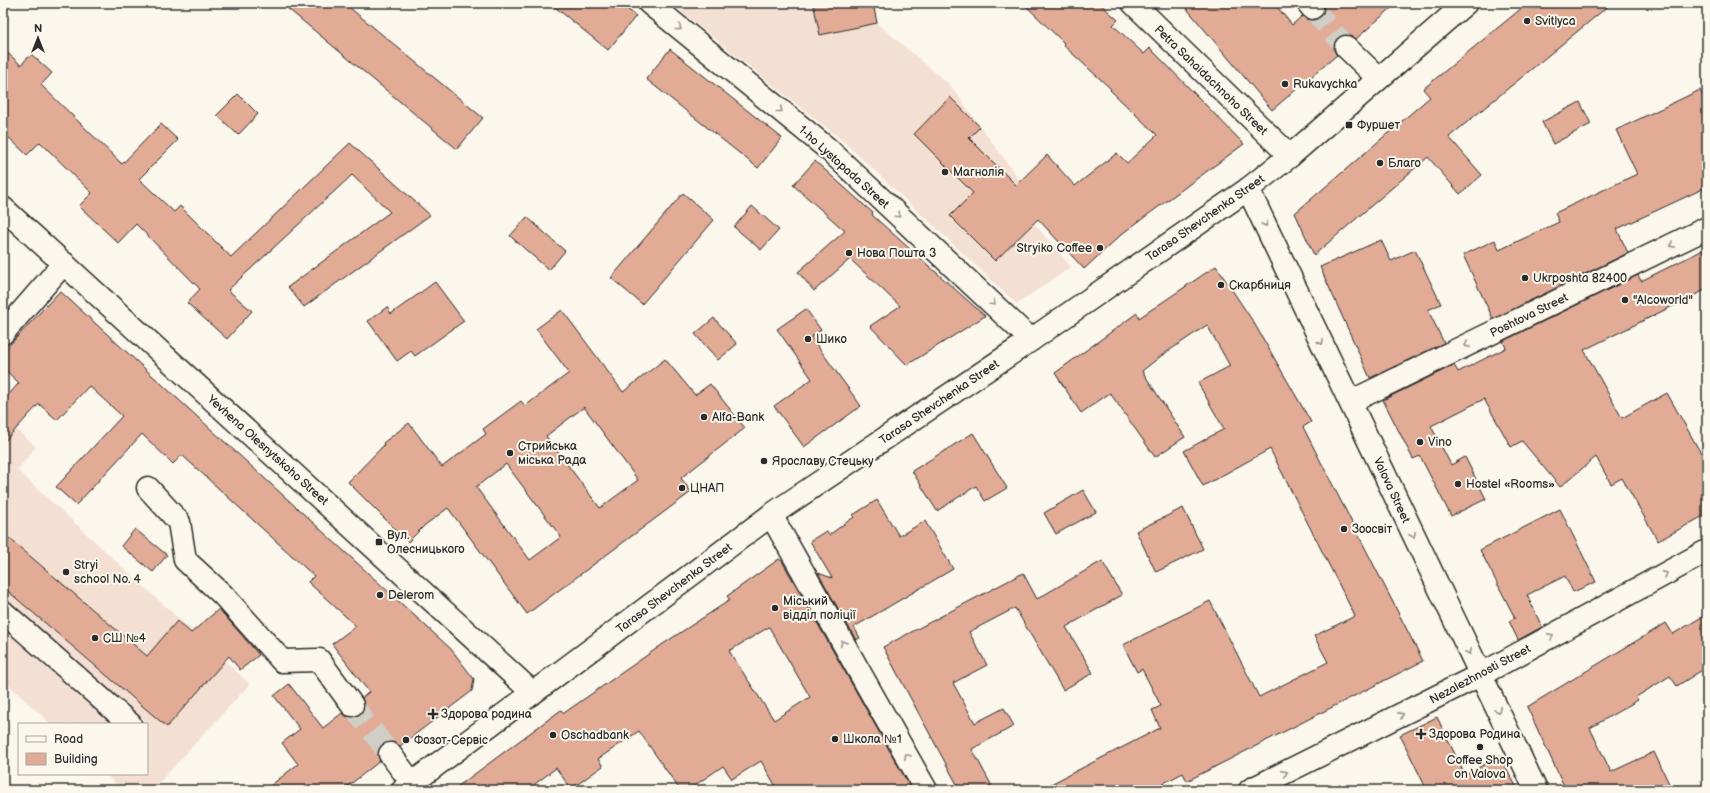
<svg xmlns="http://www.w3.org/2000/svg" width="1710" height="793" font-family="'Balsamiq Sans',sans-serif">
  <rect width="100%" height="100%" fill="#fbf7ec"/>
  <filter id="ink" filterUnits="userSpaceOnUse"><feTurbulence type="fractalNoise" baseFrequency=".025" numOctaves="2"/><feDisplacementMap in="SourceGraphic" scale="8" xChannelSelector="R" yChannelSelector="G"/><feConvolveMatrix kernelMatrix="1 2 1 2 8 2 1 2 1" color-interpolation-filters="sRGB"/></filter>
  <g filter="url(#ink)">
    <path fill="#f3e0d2" d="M670,3h175l39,26 67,57 84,115 -10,12 46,54 -54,37 -173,-162z
      M3,418l33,29 -19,23 233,214 -98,106h-29l-18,-16h42v-50h-96l-48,-44z"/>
    <path fill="#e1ab96" stroke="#2b2b2b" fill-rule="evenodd" d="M281,3h63l139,115 -26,31z
      M550,3h70l16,13 -28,34z
      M813,3h60l4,20 -57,12z
      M1023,3h76l19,17 -5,5 31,29 6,-6 94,96 -121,89 -39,36 -46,-50 -43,42 -45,-45 23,-23 -59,-59 36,-37 30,30 -11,11 47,47 31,-30 28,31 42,-33 10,10 30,-28 -47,-45 1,-1 -48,-44 1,-2z
      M1182,3h92l18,22 10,-9 6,4h5l6,-2 5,-6 -1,-9h74l-41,36 -7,-4h-7l-5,3 -3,6v6l3,5 -65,55z
      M1528,3h84l-163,134 33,38 -22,19 -32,-37 -114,98 -19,-42 135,-116 -7,-8z
      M3,49l18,16 10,-11 21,19 -11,12 81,79 39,-40 17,16 -39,39 35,33 6,-6 51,51 119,-114 80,72 -126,92 -16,-20 102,-75 -38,-37 -124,115 24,21 -25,28 -40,-36 13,-14 -64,-65 -18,19 -39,-37 13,-13 -52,-51 -13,13 -24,-23z
      M670,49l112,89 -24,30 -112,-89z
      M1700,90l7,15v82l-90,42 11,24 -135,66 -30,-64 32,-15 4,10 60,-28 -4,-9 82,-39 -21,-44z
      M238,94l20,20 -20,21 -21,-20z
      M1580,102l11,22 -38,20 -11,-22z
      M815,161l58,52 -1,2 113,101 -78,49 -37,-39 30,-20 -50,-47 -36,32 -16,-19 47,-41 -52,-46z
      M683,193l31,27 -72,84 -31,-26z
      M752,206l27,24 -18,20 -27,-23z
      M527,217l38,34 -16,19 -39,-34z
      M1381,240l10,21 24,-11 26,54 -13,6 16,33 -74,35 -50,-111z
      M1707,248v41l-123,61 38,68 45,-25 40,71v50l-49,27 -36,-63 -11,6 -15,-27 -36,30 -38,-46 -11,6 -27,-48 -53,27 20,39 14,-8 21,42 -35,17 -31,-60 -7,3 -30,-59 71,-35 4,7 48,-24 -3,-7 135,-66 3,6z
      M1216,266l38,57 57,99 -8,5 120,234 -236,120 -4,-8 -33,17h-111l121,-62 -8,-18 9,-4 -19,-37 -5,3 -14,-27 87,-44 49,96 69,-35 -14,-26 41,-20 -85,-167 -67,37 -19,-35 40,-22 -26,-46 32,-17 -23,-41 -46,31 -19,15 43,66 -30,20 -45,-64 -29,20 -26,-40 82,-60 2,5z
      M435,282l29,39 -49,35 -4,-5 -14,10 -29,-40 19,-14 4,7z
      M60,291l391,358 23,30 -2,12 -72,55 -6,-4h-5l-7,2 -4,6v5l2,6 -37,29h-78l33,-26 -16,-21 18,-14 -26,-33 15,-12 34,44 19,-15 5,4h6l6,-2 4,-5 1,-6 -2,-6 7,-6 -37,-48 24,-18 -48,-44 6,-6 -132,-121 -9,9 -31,-30 -66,71 -20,-18 66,-71 -33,-30 -32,34 -18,-16 -36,39v-42l16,-18 -16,-15v-16z
      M806,309l15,21 -10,7 50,69 -57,41 -30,-41 38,-27 -35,-50z
      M562,310l61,82 42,-33 30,36 15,-11 35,44 -64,50 10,14 -164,122 -79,-106 -23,17 -17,17 -60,-60 36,-37 -1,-2 26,-20 33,44 44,-33 -3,-5 38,-28 4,5 44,-33 -33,-44zM584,407l54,73 -38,28 -54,-72zM506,464l55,73 -31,23 -54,-73z
      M714,318l23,26 -19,16 -23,-26z
      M973,433l34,55 -22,13 -9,-15 -39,25 -25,-40z
      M1083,490l13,22 -40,22 -12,-21z
      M877,500l22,36 26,-15 28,48 -99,58 6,11 -4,2 -38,-67 14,5 -22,-37 16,-10 3,4 25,-18 -1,-2z
      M1183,508l20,41 -47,23 -20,-41z
      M1560,509l36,73 -23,10 -8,-16 -38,19 15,32 -24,13 -9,-19 6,-3 -35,-68z
      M135,529l32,26 -14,17 -32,-26z
      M3,533l144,123 30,-35 14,12 28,-24 40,46 -19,15 -11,-14 -62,71 -164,-140z
      M779,559l3,2 130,229h-134l-17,-29 -29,18 -9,-13 -35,24h-8l-41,-59 -41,28 5,7 -32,23 -15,-21 -29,22h-74l108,-80 3,3 102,-71 64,-42 -3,-4zM769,627l41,70 -36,23 -45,-69z
      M1102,561l20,34 -56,32 27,46 -30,17 -48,-82 -46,24 18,33 -34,18 22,40 29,-15 10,18 -42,23 22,41h-34l-77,-143 140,-74 14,26z
      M1707,614v53l-30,19 -7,-10 -34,21 2,3 -48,28 21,44 43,-20 18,38h-106l-39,-83 139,-84 7,11z
      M1437,717l28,58 35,-19 18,34h-91l-27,-55z"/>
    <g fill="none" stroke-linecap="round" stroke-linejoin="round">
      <path stroke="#d1cec5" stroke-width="22" stroke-dasharray="22 11" stroke-linecap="butt" d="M1312,8l34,39
        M352,705l38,49"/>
      <g stroke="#2b2b2b" stroke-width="25">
        <path id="minor" d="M649,3l179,146 203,191
          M1133,3l157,153
          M1308,3l4,5
          M1346,47l32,31
          M1248,189l288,601
          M3,208l529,484
          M3,333l61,-70
          M1350,402l357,-174
          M148,488l31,34 6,38 38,35 59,66 37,-1 33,45
          M771,515l155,275
          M3,612l127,112
          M390,754l22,29
          M1250,790l230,-115 227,-124"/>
      </g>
      <g stroke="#2b2b2b" stroke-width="25">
        <path id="major" d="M403,790l368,-275 260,-175 217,-151 42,-33 176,-153"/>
      </g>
      <use href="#minor" stroke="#fbf7ec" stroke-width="22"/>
      <use href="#major" stroke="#fbf7ec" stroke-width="22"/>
    </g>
    <defs><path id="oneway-chevron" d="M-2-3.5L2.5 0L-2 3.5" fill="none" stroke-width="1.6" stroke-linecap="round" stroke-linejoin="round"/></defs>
    <g stroke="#93918c">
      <use href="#oneway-chevron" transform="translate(679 28) rotate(39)"/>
      <use href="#oneway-chevron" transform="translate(780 110) rotate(39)"/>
      <use href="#oneway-chevron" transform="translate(898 215) rotate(43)"/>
      <use href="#oneway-chevron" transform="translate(1265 224) rotate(64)"/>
      <use href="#oneway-chevron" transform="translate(1672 245) rotate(154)"/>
      <use href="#oneway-chevron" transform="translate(993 303) rotate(43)"/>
      <use href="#oneway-chevron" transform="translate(1321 342) rotate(64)"/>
      <use href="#oneway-chevron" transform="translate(1467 345) rotate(154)"/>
      <use href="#oneway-chevron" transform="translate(1413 535) rotate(65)"/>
      <use href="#oneway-chevron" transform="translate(1665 574) rotate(-29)"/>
      <use href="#oneway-chevron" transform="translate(1551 636) rotate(-29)"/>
      <use href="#oneway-chevron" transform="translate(843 643) rotate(-119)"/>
      <use href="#oneway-chevron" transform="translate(1469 652) rotate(65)"/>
      <use href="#oneway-chevron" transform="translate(1498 710) rotate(64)"/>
      <use href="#oneway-chevron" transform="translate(1401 715) rotate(-26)"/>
      <use href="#oneway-chevron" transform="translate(907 756) rotate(-119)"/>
      <use href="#oneway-chevron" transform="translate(1285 773) rotate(-26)"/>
    </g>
  </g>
  <g fill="#2b2b2b" stroke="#fbf7ec" stroke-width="1.5">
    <circle cx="1527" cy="21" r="4"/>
    <circle cx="1285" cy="84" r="4"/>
    <rect x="1345" y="121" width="8" height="8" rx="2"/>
    <circle cx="1380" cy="163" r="4"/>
    <circle cx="945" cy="172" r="4"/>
    <circle cx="1100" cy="248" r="4"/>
    <circle cx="849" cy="253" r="4"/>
    <circle cx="1525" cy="278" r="4"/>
    <circle cx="1221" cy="285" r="4"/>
    <circle cx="1625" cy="300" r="4"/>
    <circle cx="808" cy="339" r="4"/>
    <circle cx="704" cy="417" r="4"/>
    <circle cx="1420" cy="442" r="4"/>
    <circle cx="510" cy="453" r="4"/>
    <circle cx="764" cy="461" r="4"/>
    <circle cx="1458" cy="484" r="4"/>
    <circle cx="682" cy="488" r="4"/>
    <circle cx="1344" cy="529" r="4"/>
    <rect x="375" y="538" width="8" height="8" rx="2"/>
    <circle cx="66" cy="572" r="4"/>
    <circle cx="380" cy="595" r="4"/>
    <circle cx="775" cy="608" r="4"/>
    <circle cx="95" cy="638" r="4"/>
    <path d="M431 708h4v4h4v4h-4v4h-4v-4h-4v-4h4z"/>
    <path d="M1419 728h4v4h4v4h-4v4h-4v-4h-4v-4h4z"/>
    <circle cx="553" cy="735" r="4"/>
    <circle cx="835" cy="739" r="4"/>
    <circle cx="406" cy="740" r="4"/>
    <circle cx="1480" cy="747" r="4"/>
  </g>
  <g text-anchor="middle" stroke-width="4" stroke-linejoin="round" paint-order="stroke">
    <g font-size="12" fill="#2b2b2b" stroke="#fbf7ec" text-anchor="start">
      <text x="1535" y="25">Svitlyca</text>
      <text x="1293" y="88">Rukavychka</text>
      <text x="1357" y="129">Фуршет</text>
      <text x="1388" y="167">Благо</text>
      <text x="953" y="176">Магнолія</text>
      <text x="1092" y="252" text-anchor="end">Stryiko Coffee</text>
      <text x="857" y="257">Нова Пошта 3</text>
      <text x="1533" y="282">Ukrposhta 82400</text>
      <text x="1229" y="289">Скарбниця</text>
      <text x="1633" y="304">"Alcoworld"</text>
      <text x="816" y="343">Шико</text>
      <text x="712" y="421">Alfa-Bank</text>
      <text x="1428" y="446">Vino</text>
      <text x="518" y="450">Стрийська<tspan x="518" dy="14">міська Рада</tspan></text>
      <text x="772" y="465">Ярославу Стецьку</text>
      <text x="1466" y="488">Hostel «Rooms»</text>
      <text x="690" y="492">ЦНАП</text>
      <text x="1352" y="533">Зоосвіт</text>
      <text x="387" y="539">Вул.<tspan x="387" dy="14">Олесницького</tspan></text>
      <text x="74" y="569">Stryi<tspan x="74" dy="14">school No. 4</tspan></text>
      <text x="388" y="599">Delerom</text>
      <text x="783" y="605">Міський<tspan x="783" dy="14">відділ поліції</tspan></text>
      <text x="103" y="642">СШ №4</text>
      <text x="441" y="718">Здорова родина</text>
      <text x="1429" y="738">Здорова Родина</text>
      <text x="561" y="739">Oschadbank</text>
      <text x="843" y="743">Школа №1</text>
      <text x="414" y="744">Фозот-Сервіс</text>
      <text x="1480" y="764" text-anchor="middle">Coffee Shop<tspan x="1480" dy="14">on Valova</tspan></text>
    </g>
    <g font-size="12" fill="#2b2b2b" stroke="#fbf7ec">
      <text transform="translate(1211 80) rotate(44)" y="4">Petra Sahaidachnoho Street</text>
      <text transform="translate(844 167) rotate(42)" y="4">1-ho Lystopada Street</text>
      <text transform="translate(1205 218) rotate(-35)" y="4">Tarasa Shevchenka Street</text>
      <text transform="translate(1529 315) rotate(-26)" y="4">Poshtova Street</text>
      <text transform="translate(939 402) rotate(-34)" y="4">Tarasa Shevchenka Street</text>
      <text transform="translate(268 450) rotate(42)" y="4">Yevhena Olesnytskoho Street</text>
      <text transform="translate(1392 490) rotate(65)" y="4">Valova Street</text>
      <text transform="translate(674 588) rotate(-37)" y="4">Tarasa Shevchenka Street</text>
      <text transform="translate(1480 674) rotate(-28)" y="4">Nezalezhnosti Street</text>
    </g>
  </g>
  <rect width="1710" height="793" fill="none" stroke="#fbf7ec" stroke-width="16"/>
  <rect x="8" y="8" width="1694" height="777" fill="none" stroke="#2b2b2b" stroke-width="1.5" filter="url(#ink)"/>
  <rect x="18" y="723" width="130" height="52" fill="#fbf7ec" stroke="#a8a59f"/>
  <rect x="26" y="736" width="20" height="6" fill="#fbf7ec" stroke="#a8a59f"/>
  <text x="54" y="743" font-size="12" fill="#2b2b2b">Road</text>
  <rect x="26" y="753" width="20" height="12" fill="#e1ab96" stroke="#a8a59f"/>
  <text x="54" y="763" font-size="12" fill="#2b2b2b">Building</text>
  <g transform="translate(38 38)" stroke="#fbf7ec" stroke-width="3" paint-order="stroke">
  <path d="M0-3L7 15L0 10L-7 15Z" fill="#2b2b2b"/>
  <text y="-6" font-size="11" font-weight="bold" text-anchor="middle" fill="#2b2b2b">N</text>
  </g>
</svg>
